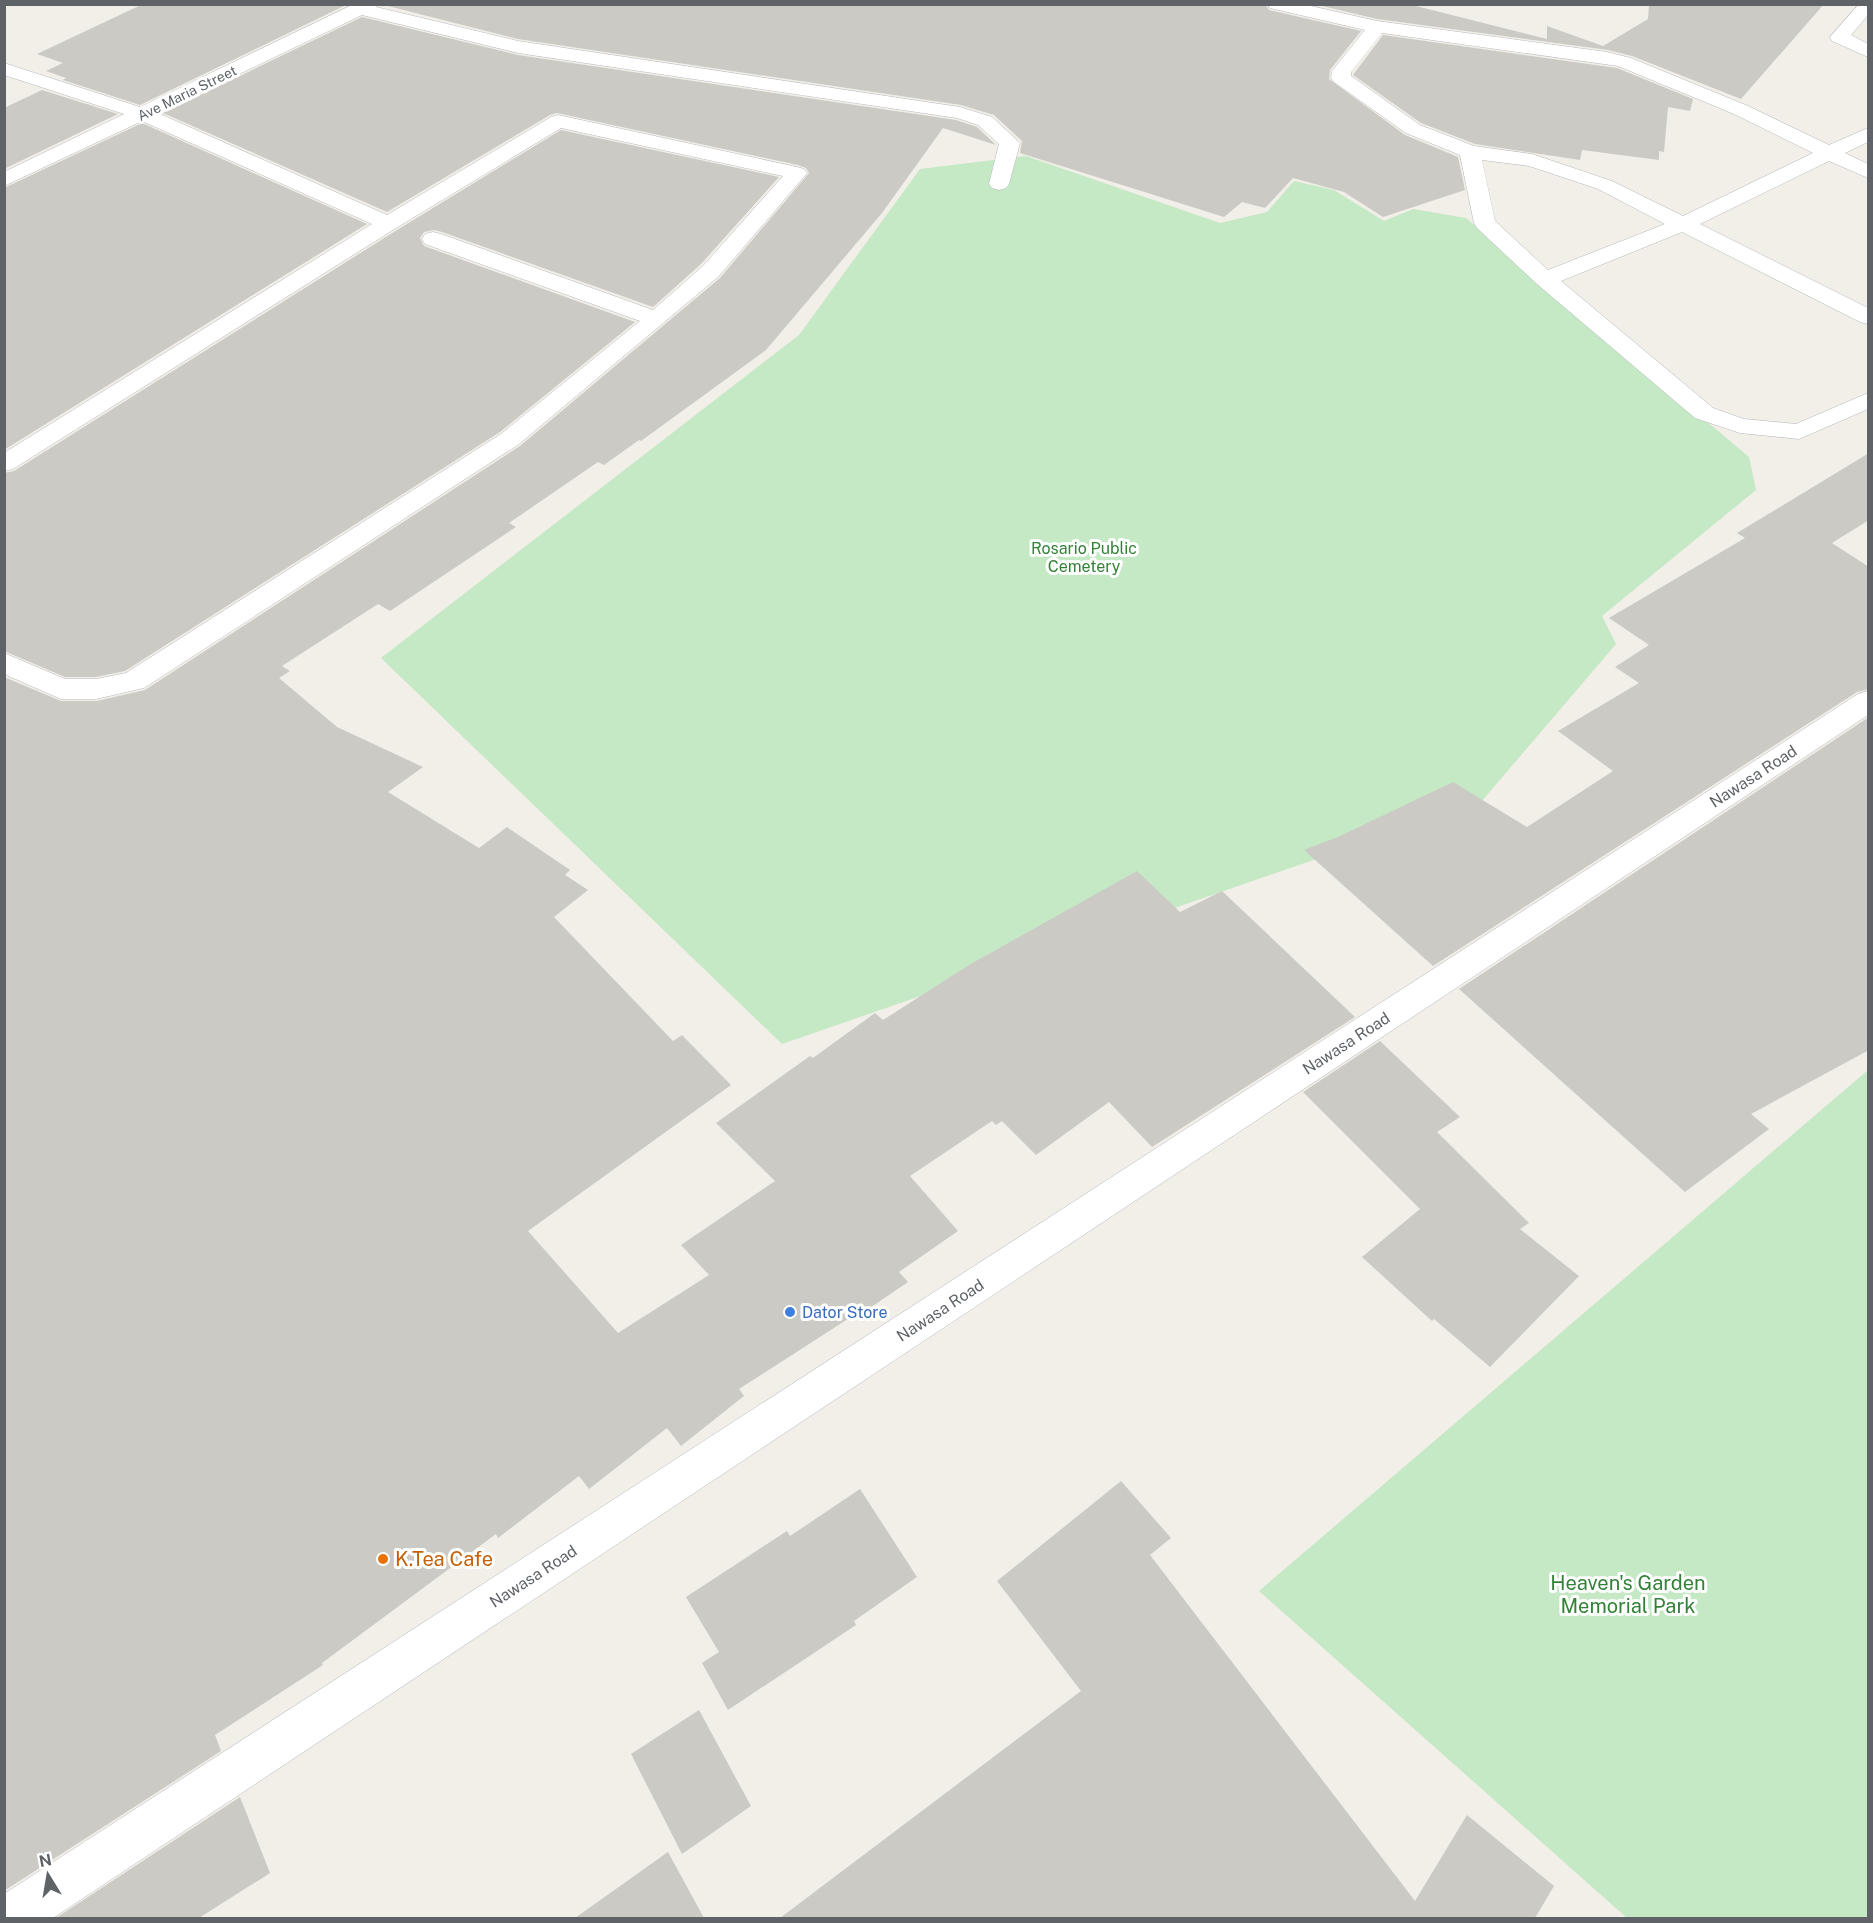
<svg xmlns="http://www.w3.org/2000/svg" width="1873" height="1923" font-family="'Public Sans',sans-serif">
  <rect width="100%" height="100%" fill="#f1efe8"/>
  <path fill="#c5e8c5" d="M1026,156l194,67 47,-11 27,-31 40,9 50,31 29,-12 53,9 283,239 7,33 -154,126 14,28 -135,158 -699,242 -401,-386 418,-323 121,-166z
    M1868,1070v848h-241l-368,-327z"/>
  <path fill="#cccac5" d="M143,4h205l-208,101 -77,-25 3,-2 -20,-7 17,-8 -26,-9z
    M380,4h885l4,6 92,21 -31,39 -1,9 76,56 53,22 7,33 -82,27 -39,-25 -51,-14 -28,30 -23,-6 -18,15 -204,-64 2,-12 -28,-26 -33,-10 -443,-66z
    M1314,4h94l139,35v-13l56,20 45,-27 1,-15h175l-83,95 -109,-43 -24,-6 -231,-31z
    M362,17l156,38 438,65 21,7 19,18 -53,-17 -61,85 -116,137 -125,91 -2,-1 -35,25 -6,-3 -89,61 7,4 -126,84 -12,-7 -96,62 8,5 -11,7 58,49 86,40 -35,25 91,56 28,-21 63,43 -5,5 23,15 -34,27 119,124 9,-6 49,50 -203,146 90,102 91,-58 -28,-30 94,-64 -59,-58 94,-67 3,2 62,-45 8,7 86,-55 168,-94 43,41 42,-21 133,126 -203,130 -43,-45 -73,53 -34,-34 -6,4 -4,-4 -82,55 48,55 -59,41 9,10 -41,28 -2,-2 -126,81 5,7 -63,50 -14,-18 -78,61 -10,-13 -81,62 -2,-4 -174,129 1,2 -108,70 6,16 -217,140v-1214l57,24h36l48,-11 375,-244 200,-168 89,-105 -3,-5 -8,-3 -241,-52 -7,2 -163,97 -224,-99z
    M1383,35l234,33 76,31 -3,12 -22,-4 -4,45 -5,-1v9l-77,-10 -2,10 -105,-16 -54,-21 -68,-48z
    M42,90l76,24 -114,55v-61z
    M142,123l225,101 -363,226v-262z
    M561,130l218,47 -78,87 -48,43 -211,-75 -8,-2 -10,2 -4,6 4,8 211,76 -135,110 -375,239 -29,6h-31l-61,-26v-178l10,-2 383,-241z
    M1869,453v67l-37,23 37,24v122l-12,3 -424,274 -129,-116 36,-14 113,-54 74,45 86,-56 -55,-40 81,-48 -24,-16 34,-22 -40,-27 136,-80 -8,-5z
    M1869,717v333l-118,64 18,15 -84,63 -226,-203z
    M1380,1041l80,76 -23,15 92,91 -9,6 59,47 -89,91 -56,-48 -2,2 -70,-64 58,-48 -117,-117z
    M1121,1481l50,57 -21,17 265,346 52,-86 87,71 -19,32h-755l301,-227 -84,-110z
    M860,1489l57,88 -63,44 2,4 -128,85 -26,-47 17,-11 -33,-55 101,-66 3,5z
    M699,1710l52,96 -69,48 -51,-100z
    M240,1797l30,76 -71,45h-143z
    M668,1852l36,66h-129z"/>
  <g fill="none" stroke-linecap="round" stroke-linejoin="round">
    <g stroke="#b5b8bc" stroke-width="1">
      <path id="minor" d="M354,4h24l-2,3 142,34 442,66 32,10 28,26 -11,41 -3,4 -7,2 -7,-2 -3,-4 10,-40 -21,-19 -21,-7 -439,-65 -156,-38 -204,98 229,102 164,-98 7,-2 239,52 7,2 3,4 -88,103 -200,168 -375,244 -48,11h-35l-57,-25v-21l61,26h31l30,-6 375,-239 139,-113 -215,-77 -3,-5 3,-5 8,-2 8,2 212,76 50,-44 80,-90 -222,-48 -165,100 -383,241 -9,2v-18l368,-229 -230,-103 -138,65v-14l120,-58 -120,-39v-12l136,44z
        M1267,4h35l75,17 230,31 24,6 117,48 81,39 39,-17v14l-23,11 23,11v14l-39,-17 -129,63 168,84v16l-8,-2 -178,-90 -121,49 152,127 31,11 52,5 72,-31v16l-69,30 -59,-6 -45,-15 -158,-134 -60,-56 -3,-5 -14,-68 -54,-22 -72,-51 -3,-4 1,-7 33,-41 -95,-22zM1382,33l236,33 116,48 79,39 -130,63 -71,-35 -80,-27 -58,-8 -54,-21 -69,-49v-4zM1482,160l47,6 69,23 67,35 -117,46 -53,-49z
        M1859,4h9v11l-17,20 17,9v13l-36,-16 -2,-4z"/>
    </g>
    <g stroke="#b5b8bc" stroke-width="1">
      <path id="tertiary" d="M1868,691v24l-1815,1203h-49v-24l1854,-1200z"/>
    </g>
    <use href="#minor" fill="#fff" fill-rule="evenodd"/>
    <use href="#tertiary" fill="#fff" fill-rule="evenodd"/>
  </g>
  <circle fill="#3f7fe0" stroke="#fff" stroke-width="2" cx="790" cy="1312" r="6"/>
  <circle fill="#e8710a" stroke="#fff" stroke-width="2" cx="383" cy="1559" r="6"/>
  <g text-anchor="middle" stroke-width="6" stroke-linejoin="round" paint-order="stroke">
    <g font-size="14" fill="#5f6368" stroke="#fff">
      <text transform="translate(187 93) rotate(-26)" y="5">Ave Maria Street</text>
    </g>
    <g font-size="16" fill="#348238" stroke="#fff">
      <text x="1084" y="554">Rosario Public<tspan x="1084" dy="18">Cemetery</tspan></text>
    </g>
    <g font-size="16" fill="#5f6368" stroke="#fff">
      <text transform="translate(1753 776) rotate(-33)" y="6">Nawasa Road</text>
      <text transform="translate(1346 1043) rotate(-33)" y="6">Nawasa Road</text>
      <text transform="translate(940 1310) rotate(-33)" y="6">Nawasa Road</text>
      <text transform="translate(533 1576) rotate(-33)" y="6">Nawasa Road</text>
    </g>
    <g font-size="16" fill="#366cbe" stroke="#fff" text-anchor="start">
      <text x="802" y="1318">Dator Store</text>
    </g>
    <g font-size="20" fill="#c56008" stroke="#fff" text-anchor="start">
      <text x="395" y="1566">K.Tea Cafe</text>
    </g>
    <g font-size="20" fill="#348238" stroke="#fff">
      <text x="1628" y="1590">Heaven's Garden<tspan x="1628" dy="23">Memorial Park</tspan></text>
    </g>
  </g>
  <rect width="1873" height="1923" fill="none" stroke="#5f6368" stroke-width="12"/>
  <g transform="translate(48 1875) rotate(349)" stroke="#ffffff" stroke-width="4.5" paint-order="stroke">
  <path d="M0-4.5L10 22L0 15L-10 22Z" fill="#5f6368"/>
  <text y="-9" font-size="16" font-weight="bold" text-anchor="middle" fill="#5f6368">N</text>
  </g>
</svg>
